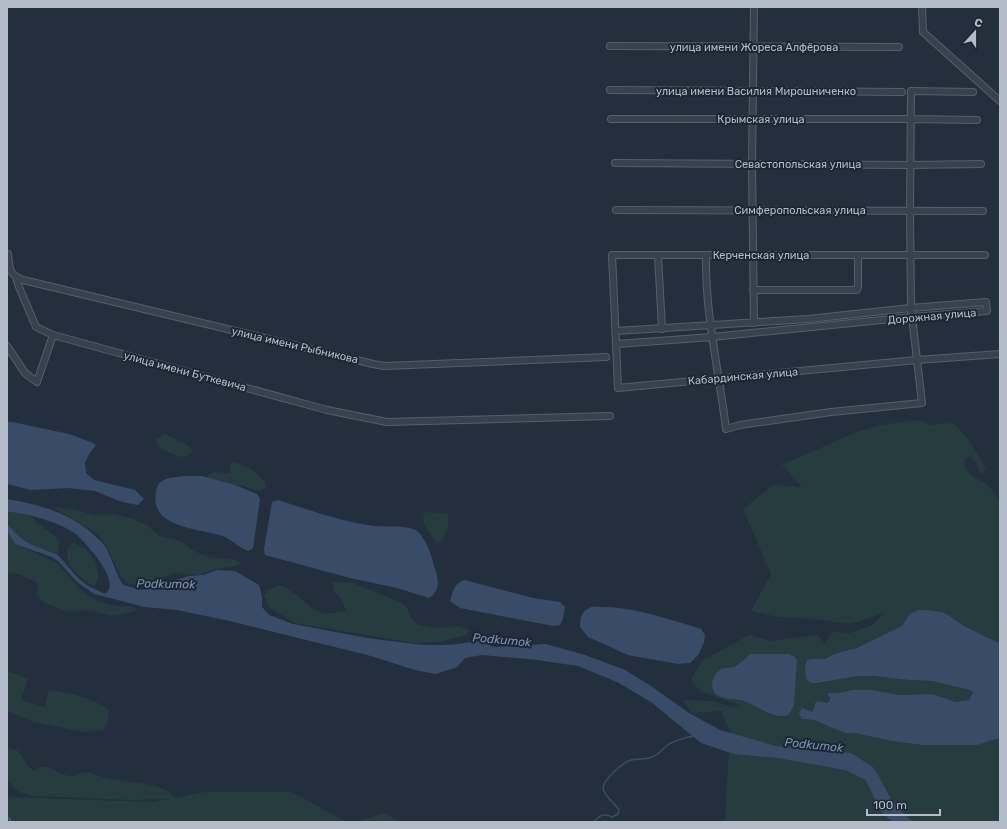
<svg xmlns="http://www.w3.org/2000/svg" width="1007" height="829" font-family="Rubik,sans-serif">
  <rect width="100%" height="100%" fill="#242f3e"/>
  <path fill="#263c3f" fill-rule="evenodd" d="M919,420l10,5 24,-2 16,17 17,29 -4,5 -4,-4 -2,-8 -6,-6 -5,4v9l8,8 15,8 12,16v142c-5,-2 -10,-3 -15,-5 -16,-8 -36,-27 -53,-28 -7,0 -15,3 -22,4l-7,12 -46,22 -23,6 -9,5h-15l-2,2 -3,5 6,17h13l10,-3 23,-4h16l36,4 23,1 38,9 3,2 -4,8 -13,2 -24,-8 -33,1 -27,-5h-20l-13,3h-10l1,8 -3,2 -9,-2 -3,2 -1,6 -9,11h9l31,13h9l38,8 32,4h53l23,-7v84h-275l5,-91 -9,-20 -30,2 -8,-13 28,1 23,6 5,-2 -39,-14 -9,-12 12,-19 46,-25 22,6 46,-6 8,9 7,-12 18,1 23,-8 11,-12 -33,11 -36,-5 -38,-2 -26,-6 20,-37 -28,-65 30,-24 29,2 -20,-22 72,-32 26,-8zM750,654h39l6,3 2,3 -3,45 -5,10 -3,1 -42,-15 -9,-1 -19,-5 -2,-17c11,-16 9,-5 21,-11 6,-3 10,-9 15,-13z
    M165,434l24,12 3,6c-3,3 -7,5 -11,5l-16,-6 -6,-4 -3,-5 1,-3z
    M233,462c14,3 25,10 33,22l-1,4 -6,3 -16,-5 -13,-1 -22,-7v-3l6,-3 14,1 2,-3v-6z
    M56,507l21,3 16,5 19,-1 19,4 15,7 14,11 20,5 14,10 17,7 25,2 5,4 -9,3 -17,2 -16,6 -24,-2 -30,11 -11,1 -6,-2 -7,-6 -16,-34 -10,-11 -37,-22z
    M7,512l11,1 14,4 7,7 17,13 3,6 -1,12 -28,-11 -8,-5 -15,-15z
    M427,512l19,1 2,2c2,9 -2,21 -9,28l-3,-1c-5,-8 -16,-19 -12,-29z
    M7,530l9,14 41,19 23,26 8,7 18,8 11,2h15l3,2 2,2 -13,4 -14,2 -19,-6 -24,1 -22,-8 -5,-4 -3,-5 1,-10 -2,-2 -18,-8 -7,-1 -4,3z
    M74,543l12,6 9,12 3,13v6l-4,6c-12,-6 -27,-18 -27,-33 0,-5 2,-8 7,-10z
    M333,582l20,1 47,19 6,4 6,13 5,5 19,4 21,-2 13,4 -4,5 -25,7 -27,1 -119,-20 -25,-15 -6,-12 3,-5 12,-6c17,5 28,24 45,28 6,1 16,-1 22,-2l-5,-12 -8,-9z
    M7,671l21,8 -7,21 24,7 4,-17c18,3 48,8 60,21l-2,14 -4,5 -18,2 -51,-10 -27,-11z
    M7,747l10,3 12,17 5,4c14,-12 24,6 38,5 5,0 9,-4 15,-4 8,1 15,6 23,7 21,5 50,1 65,19l30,-6h87l55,30h-340v-26l1,1 145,5 15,-3 -36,1 -99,-4 -14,-4 -12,-12z
    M385,813l14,9h-46z"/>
  <path fill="#394c67" d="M7,422h5l57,12 24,9 3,2 -7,9 -4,9 1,10 8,7 41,10 9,9 -6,6 -16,-3 -27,-11 -27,-3 -37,2 -24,-6z
    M184,476h18l33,9 17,7 5,2 3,5 -7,49 -4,3c-10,-3 -15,-10 -24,-14 -22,-9 -76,-7 -69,-45 2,-15 15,-14 28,-16z
    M7,499c32,5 66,15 89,38 3,3 7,6 9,9 7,12 10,26 18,39l19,5 47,-14 15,-1 13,-5 18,1 24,14 3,12v10l7,8 24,9 74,14 56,7h26l31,-4 14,6 52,-3 39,11 40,15 26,16 38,27 31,17 56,16 75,7 23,15 17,31 18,20 6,3h-23l-13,-13 -13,-29 -21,-10 -67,-12 -44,-4 -33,-11 -50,-41 -34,-20 -39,-16 -41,-6 -55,-5 -17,3 -8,9 -21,7 -21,-4 -44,-14 -141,-35 -53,-11 -32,-3 -51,-13 -17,-12 -18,-20 -7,-5 -37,-13 -8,-14v-6l15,15 8,5 28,11 20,23 10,8 17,8c18,-12 -19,-50 -28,-59 -4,-3 -9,-6 -13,-8 -18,-8 -38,-14 -57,-15z
    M278,500c32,10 63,22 97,26 11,1 34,-1 42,5 12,11 14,26 19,41 3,11 3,19 -7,26l-32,-10 -47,-10 -85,-23 -1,-6 8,-47z
    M464,580l69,18 27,4 5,5 -2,12 -3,6 -7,1 -93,-18 -10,-7c3,-10 4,-17 14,-21z
    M591,607c37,-2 74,11 110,22l4,6 -1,7 -5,12 -9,9 -12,1 -50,-9 -40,-18 -8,-10c0,-10 1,-15 11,-20z
    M918,610c9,0 17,0 26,3 7,3 12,8 19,12 12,7 24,13 37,18v95l-23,7h-54l-31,-4 -38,-8h-9l-31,-13 -12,-1 -3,-6 3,-5 10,4 2,-3 1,-6 3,-2 9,2 3,-2v-3l-2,-3 1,-2h10l13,-3h20l27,5 33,-1 24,8 13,-2 4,-8 -3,-2 -38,-9 -23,-1 -36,-4h-16l-39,7h-7l-5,-4 -1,-13 2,-5 3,-2h15l9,-5 23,-6 45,-22 8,-12z
    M750,654h39l6,3 2,3 -3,45 -5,10c-15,5 -29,-8 -43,-13 -9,-4 -20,-1 -29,-7 -9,-6 -4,-22 4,-26 5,-2 10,0 15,-3 5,-3 9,-8 14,-12z"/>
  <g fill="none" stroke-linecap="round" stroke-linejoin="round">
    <path stroke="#394c67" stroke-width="1.5" d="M594,822c6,-7 10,-9 18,-5l6,-3 1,-4c-4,-6 -16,-16 -16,-22 1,-9 19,-25 28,-28 6,-2 15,0 21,-3 7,-2 11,-9 17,-13 7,-4 16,-6 24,-8"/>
    <g stroke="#565f6c" stroke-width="8">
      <path id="minor" d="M754,7l-2,157 2,159
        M922,7l1,25 77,69
        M610,46l289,1
        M610,90l292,2
        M611,119h300l66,1
        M615,163l295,2 71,-1
        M616,210l367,1
        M8,254c2,15 0,20 15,26l350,84 11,2 222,-9
        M658,255l4,74
        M706,255c-1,59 13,116 20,174l14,-4 91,-13 91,-9 -11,-95 -1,-97 1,-120 62,1
        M985,255h-373l6,133 299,-28 83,-6
        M16,277l3,10 17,40 17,8 274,75 60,12 223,-6
        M753,290h104l1,-3v-32
        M616,331l192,-12 103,-11 75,-6 1,9 -75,6 -200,20 -95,7
        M7,346l18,27 12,9 16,-47
        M7,821v1"/>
    </g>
    <use href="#minor" stroke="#38414e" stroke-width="6"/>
  </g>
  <g text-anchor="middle" stroke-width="4" stroke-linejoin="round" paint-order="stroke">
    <g font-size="11" fill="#b4bcc9" stroke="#1d2633">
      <text x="754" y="51">улица имени Жореса Алфёрова</text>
      <text x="756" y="95">улица имени Василия Мирошниченко</text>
      <text x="761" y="123">Крымская улица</text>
      <text x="798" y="168">Севастопольская улица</text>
      <text x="800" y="214">Симферопольская улица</text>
      <text x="761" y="259">Керченская улица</text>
      <text transform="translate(932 316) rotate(-5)" y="4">Дорожная улица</text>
      <text transform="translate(295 345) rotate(13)" y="4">улица имени Рыбникова</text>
      <text transform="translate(185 371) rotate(15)" y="4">улица имени Буткевича</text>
      <text transform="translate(743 376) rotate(-5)" y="4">Кабардинская улица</text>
    </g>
    <g font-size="12" font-style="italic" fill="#7c92b1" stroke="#1d2633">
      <text transform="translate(166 584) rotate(1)" y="4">Podkumok</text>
      <text transform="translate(502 640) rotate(5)" y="4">Podkumok</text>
      <text transform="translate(814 745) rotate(6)" y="4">Podkumok</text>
    </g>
  </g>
  <rect width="1007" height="829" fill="none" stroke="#b4bcc9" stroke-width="16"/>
  <g transform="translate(975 32) rotate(21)" stroke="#1d2633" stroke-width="3" paint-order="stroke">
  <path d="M0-3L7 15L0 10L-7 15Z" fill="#b4bcc9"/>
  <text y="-6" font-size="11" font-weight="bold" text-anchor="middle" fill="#b4bcc9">С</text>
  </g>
  <path d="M867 809v6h73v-6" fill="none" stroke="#b4bcc9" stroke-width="2"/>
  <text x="873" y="809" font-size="12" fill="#b4bcc9" stroke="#1d2633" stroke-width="3" paint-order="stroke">100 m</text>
</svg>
